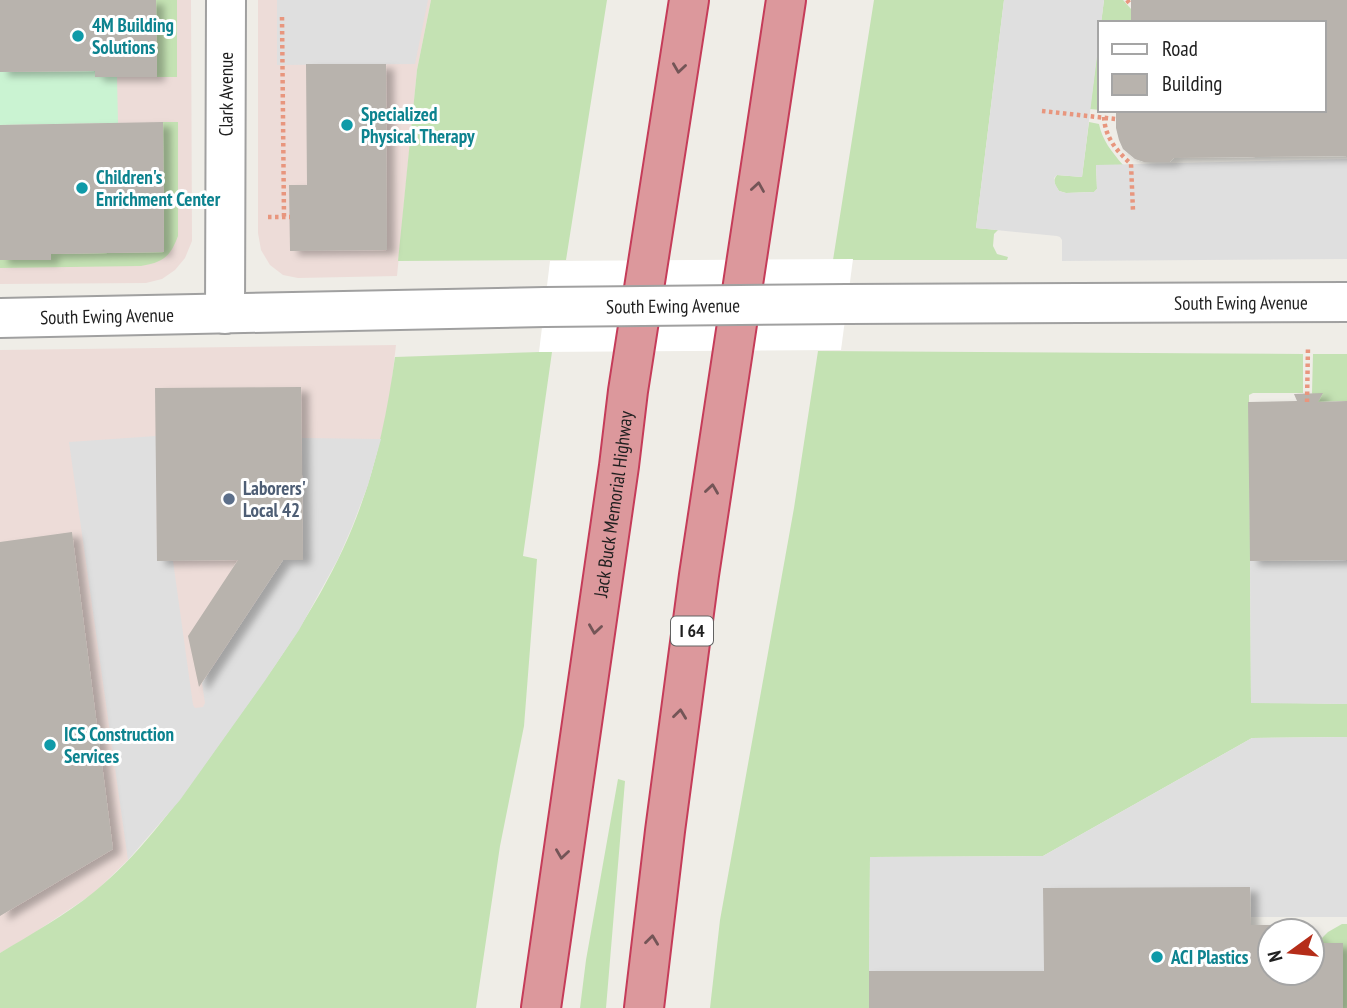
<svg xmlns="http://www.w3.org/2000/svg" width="1347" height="1008" font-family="'PT Sans Narrow',sans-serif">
  <defs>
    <filter id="shadow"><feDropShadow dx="8" dy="4.5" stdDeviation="3.5" flood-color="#0004"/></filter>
  </defs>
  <rect width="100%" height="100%" fill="#efede7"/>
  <path fill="#eddcd8" d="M0,0h191l1,241 -7,17 -10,12 -13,9 -16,4 -146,1z
    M258,0h173l-14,70 -20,206 -99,2 -15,-3 -13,-10 -9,-15 -3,-17z
    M396,345l-7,60 -9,39 -252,416 -34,33 -63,42 -31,18v-603z"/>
  <path fill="#c4e2b3" d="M156,0h21v77h-20z
    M431,0h176l-41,260 -168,1 19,-191z
    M874,0h130l-28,228 22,2 -4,4 -1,12 4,8 11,3 -1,3h-174z
    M1104,0h19l8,9v14h-30z
    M1100,29v81l-10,-1z
    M163,122h15v114c-8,21 -14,26 -37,30l-141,2v-8h51v-6l113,-2z
    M1089,122l10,2c3,16 13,28 24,41h-27l1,24 -3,3 -28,1 -7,-2c-4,-6 -7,-10 -2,-16l25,2z
    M818,351l485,3v39h-50l-4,2 2,307 96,2v33l-95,1 -209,118 -173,1 -1,151h-159l10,-88 74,-412z
    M539,352h13l-29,204 14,3 -13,167 -24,120 -24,162h-476v-55c30,-18 67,-39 94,-61 48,-39 87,-94 123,-145 50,-70 103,-140 136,-221 22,-54 34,-111 42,-169z
    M1313,354h34v47l-29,1 -6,-9z
    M618,779l7,2 -19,227h-26l6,-48z
    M1342,924h5v84h-4v-65h-20l-3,-3 8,-8z"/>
  <path fill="#caf3d2" d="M95,71l1,6h21l1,46 -118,2v-53z"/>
  <path fill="#dfdfdf" d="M277,0h151l-13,64 -138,1z
    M1004,0h100l-22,177 -25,-2 -3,3 1,6 4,7 7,2 28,-1 3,-3 -1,-24 251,-6v100l-285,2v-21l-2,-3 -3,-1 -81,-8z
    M156,436l1,124 16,1 20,144 2,3 8,-1 2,-4 -3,-20 81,-123h20l-1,-122 79,1 -13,46 -16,42 -14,32 -39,71 -35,52 -84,118 -52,60 -59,-418z
    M1347,560v144l-96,-1 -1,-142z
    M1347,737v180h-96l-1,-30 -206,84h-175l1,-114 173,-1 209,-118z"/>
  <path fill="#fff" d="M853,259l-12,91 -302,2 11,-91z"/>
  <path fill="#b8b3ad" filter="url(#shadow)" d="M0,0h156l1,77h-62v-6l-95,1z
    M1131,0h216v156l-173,2 -4,4h-26l-9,-3 -12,-10 -4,-9 -3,-12v-18h208v-87h-193z
    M306,64h80l1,186 -97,1 -1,-66h18z
    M163,122l1,130 -113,2v6h-51v-135z
    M301,387l2,173h-20l-84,127 -11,-51 50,-76 -81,1 -2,-173z
    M1323,393l-5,9 29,-1v159l-97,1 -2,-159 49,-1 -3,-7z
    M72,532l41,317 -113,67v-374z
    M1250,887l1,38h56l5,6h-42v42h42v-42l11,12h20v65h-474v-37h175l-1,-83z"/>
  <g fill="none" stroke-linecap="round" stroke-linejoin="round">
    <g stroke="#a0a0a0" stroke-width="42">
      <g id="minor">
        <path id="s1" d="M847,304l500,-2"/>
        <path id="s2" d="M225,314l1,-314"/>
        <path id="s3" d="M0,318l545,-11"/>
      </g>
    </g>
    <g stroke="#c53c59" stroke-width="42">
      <g id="highway">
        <path id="s4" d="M541,1008l78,-542 9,-75 61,-391"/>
        <path d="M644,1008l21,-177 34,-256 87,-575"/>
      </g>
    </g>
    <path stroke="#e8967e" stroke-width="4.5" stroke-dasharray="3.5 3.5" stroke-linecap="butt" d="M1127,0l4,5
      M282,17l2,200
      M1042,111l74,8
      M1104,117c1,21 13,34 27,47l2,47
      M268,217h22
      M1307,402l1,-56"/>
    <use href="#minor" stroke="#fff" stroke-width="38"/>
    <use href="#highway" stroke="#dc989c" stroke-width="38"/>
    <g stroke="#a0a0a0" stroke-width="42" stroke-linecap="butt">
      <g id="minor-bridge">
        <path id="s5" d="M545,307l302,-3"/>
      </g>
    </g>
    <use href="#minor-bridge" stroke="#fff" stroke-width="38"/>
  </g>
  <defs><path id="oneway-chevron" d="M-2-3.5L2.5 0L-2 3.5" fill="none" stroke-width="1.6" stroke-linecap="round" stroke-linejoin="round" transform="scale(1.75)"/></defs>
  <g stroke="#745557">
    <use href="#oneway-chevron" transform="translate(679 68) rotate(98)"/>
    <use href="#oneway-chevron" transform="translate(758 187) rotate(-81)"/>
    <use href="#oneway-chevron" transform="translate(712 489) rotate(-82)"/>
    <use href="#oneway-chevron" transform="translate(595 629) rotate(98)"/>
    <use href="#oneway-chevron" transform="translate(680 714) rotate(-83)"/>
    <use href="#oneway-chevron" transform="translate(562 854) rotate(98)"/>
    <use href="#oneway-chevron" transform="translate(652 940) rotate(-83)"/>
  </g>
  <g fill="#0f9aa8" stroke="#fff" stroke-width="2.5">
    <circle cx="78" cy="36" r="7"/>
    <circle cx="347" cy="125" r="7"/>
    <circle cx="82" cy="188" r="7"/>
    <circle cx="50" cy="745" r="7"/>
    <circle cx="1157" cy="957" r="7"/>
  </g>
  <circle fill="#5c6f8a" stroke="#fff" stroke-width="2.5" cx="229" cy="499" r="7"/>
  <g text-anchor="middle" stroke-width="6" stroke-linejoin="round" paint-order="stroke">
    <rect fill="#fff" stroke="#626262" stroke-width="2" x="671" y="616.5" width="42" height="29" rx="5"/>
    <g font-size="18" font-weight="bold" fill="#1f1f1f">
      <text x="692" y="637">I 64</text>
    </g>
    <g font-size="19" font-weight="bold" fill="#0d838f" stroke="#fff" text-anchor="start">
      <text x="92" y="32">4M Building<tspan x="92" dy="22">Solutions</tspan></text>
      <text x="361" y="121">Specialized<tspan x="361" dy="22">Physical Therapy</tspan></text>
      <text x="96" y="184">Children's<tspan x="96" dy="22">Enrichment Center</tspan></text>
      <text x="64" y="741">ICS Construction<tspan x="64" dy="22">Services</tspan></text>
      <text x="1171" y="964">ACI Plastics</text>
    </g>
    <g font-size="19" fill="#1f1f1f" stroke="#fff">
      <text dy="7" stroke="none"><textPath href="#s2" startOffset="220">Clark Avenue</textPath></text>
      <text dy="7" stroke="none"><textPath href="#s1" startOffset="394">South Ewing Avenue</textPath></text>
      <text dy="7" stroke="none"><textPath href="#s5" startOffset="128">South Ewing Avenue</textPath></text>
      <text dy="7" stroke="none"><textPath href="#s3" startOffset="107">South Ewing Avenue</textPath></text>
      <text dy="7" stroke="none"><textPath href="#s4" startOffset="509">Jack Buck Memorial Highway</textPath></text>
    </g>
    <g font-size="19" font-weight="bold" fill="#4e5e75" stroke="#fff" text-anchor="start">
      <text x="243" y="495">Laborers'<tspan x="243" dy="22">Local 42</tspan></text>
    </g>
  </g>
  <rect x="1098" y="21" width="228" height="91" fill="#ffffff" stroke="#a5a5a5" stroke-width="2"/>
  <rect x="1112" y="44" width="35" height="10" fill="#ffffff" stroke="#a5a5a5" stroke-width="2"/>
  <text x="1162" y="56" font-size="21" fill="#1f1f1f">Road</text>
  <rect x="1112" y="74" width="35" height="21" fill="#b8b3ad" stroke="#a5a5a5" stroke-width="2"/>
  <text x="1162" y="91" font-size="21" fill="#1f1f1f">Building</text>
  <g transform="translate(1291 952) rotate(255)"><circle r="33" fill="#ffffff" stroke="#a5a5a5" stroke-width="2"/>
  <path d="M0-5L12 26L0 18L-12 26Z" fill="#b52d19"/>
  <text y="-10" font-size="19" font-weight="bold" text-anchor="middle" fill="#1f1f1f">N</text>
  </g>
</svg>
